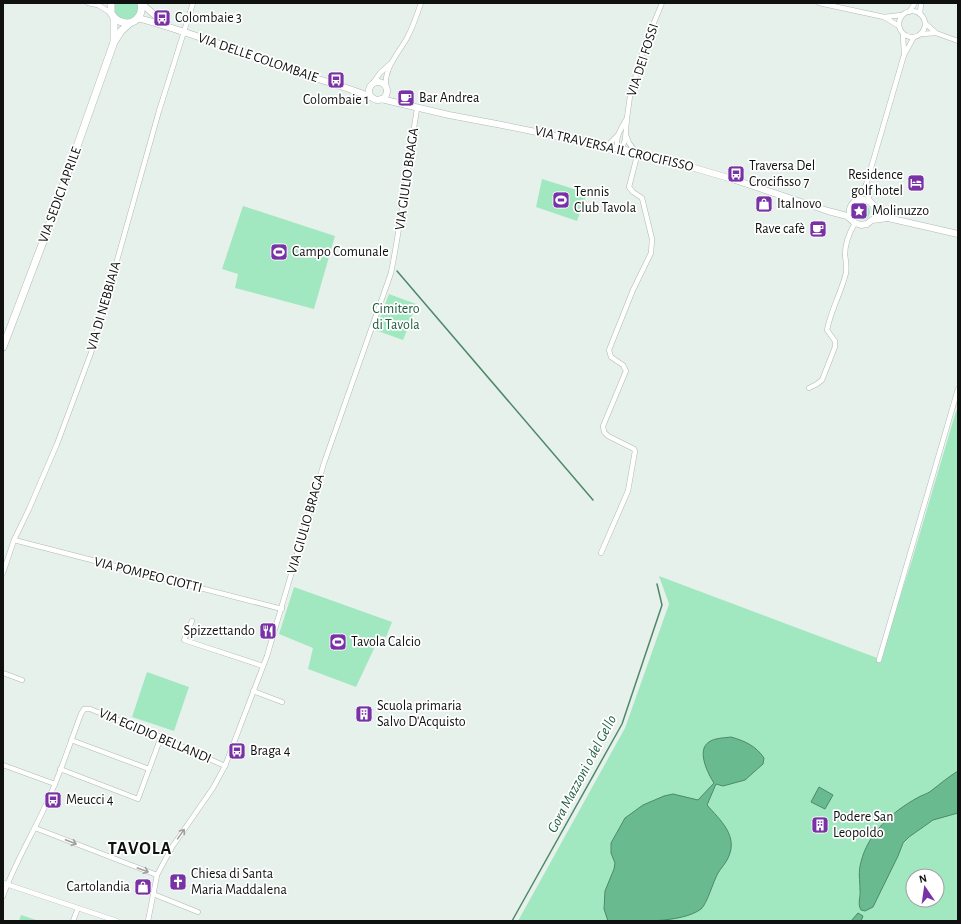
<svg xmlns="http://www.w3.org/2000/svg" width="961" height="924" viewBox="0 0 961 924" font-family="'Alegreya Sans',sans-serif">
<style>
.green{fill:#a1e8c0;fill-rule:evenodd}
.water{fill:#69bb8f;stroke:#4e8869}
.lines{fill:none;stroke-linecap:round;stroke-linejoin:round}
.stream{stroke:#4e8869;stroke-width:1.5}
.minor-casing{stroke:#b0b9b4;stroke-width:5.5}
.tertiary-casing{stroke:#b0b9b4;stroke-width:7}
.secondary-casing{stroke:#b0b9b4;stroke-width:8}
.minor{stroke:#fff;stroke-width:4.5}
.tertiary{stroke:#fff;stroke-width:6}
.secondary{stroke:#fff;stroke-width:7}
.oneway{stroke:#9fa09f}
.labels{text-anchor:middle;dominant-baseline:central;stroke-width:3.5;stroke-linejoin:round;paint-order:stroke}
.poi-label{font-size:14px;fill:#0e110f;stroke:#fff;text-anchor:start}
.street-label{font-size:14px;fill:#0e110f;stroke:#fff}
.park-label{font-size:14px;fill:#215e40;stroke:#fff}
.water-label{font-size:15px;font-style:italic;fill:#236042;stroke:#fff}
.district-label{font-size:18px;font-weight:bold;letter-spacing:1px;fill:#0e110f;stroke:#fff}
</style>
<rect width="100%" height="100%" fill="#e7f1eb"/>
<g class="green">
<path d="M115 3H138C139 12 137 16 129 20L119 19 114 12Z"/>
<path d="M542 179 587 193 577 221 536 207Z"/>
<circle cx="862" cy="212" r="8"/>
<path d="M243 206 335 236 314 309 235 288 238 274 222 269Z"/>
<path d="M389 294 416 304 411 319 416 321 415 327 409 325 403 340 375 330Z"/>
<path d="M958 410V921H518L625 728 669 604 659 576 880 659 912 560 956 411ZM913 876H937V900H913Z"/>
<path d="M294 587 392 622 386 637 380 636 356 687 308 669 313 648 279 634Z"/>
<path d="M147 672 189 687 174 731 132 717Z"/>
<path d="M21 915 39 921H19Z"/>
</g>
<g class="water">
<path d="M731 737C745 741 756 746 764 758L763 764 745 780 723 786 716 784 707 805C720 820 739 836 728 858 726 863 721 868 718 873 713 882 707 904 701 909 681 924 632 921 608 921L604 909 605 891 614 869 615 863 611 853V843L625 818 643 805 664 796 673 794 698 800 714 783C708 774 696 750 709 742 714 738 724 738 731 737Z"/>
<path d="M958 771V813L933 820 909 837 903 843 898 856 873 907 865 911 861 910C857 903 861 897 860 890 860 880 858 872 861 862 868 833 892 812 917 798 922 795 927 794 931 791 940 784 948 777 958 771Z"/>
<path d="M819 787 833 795 825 809 811 802Z"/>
<path d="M858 913 863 916 861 921H851Z"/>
</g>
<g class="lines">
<g class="stream">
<path d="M397 271 593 500"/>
<path d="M512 921 622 724 662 605 657 584"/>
</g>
<g class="minor-casing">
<g id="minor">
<path d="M88 3 98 5 111 13"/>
<path d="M819 3 884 17 902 15"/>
<circle cx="912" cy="24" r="13"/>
<path d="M909 12 915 3"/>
<path d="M920 14 921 3"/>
<path d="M884 17 899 26"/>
<path d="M925 23 936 33 958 41"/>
<path d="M903 34 904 54"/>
<path d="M921 34 936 33"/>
<path d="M373 83 380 73 390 64"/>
<path d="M386 89C383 69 398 54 407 38 413 27 417 15 421 3"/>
<path d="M627 118C622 127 614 138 618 148L623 145 625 140 627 118 630 96 644 47 662 3"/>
<path d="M626 135 629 143 635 151"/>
<path d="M608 145 617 136"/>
<path d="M866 185 870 202"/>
<path d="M857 201 866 185 904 55 914 37"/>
<path d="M809 388 817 384 822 380 835 347V341L827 330C831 310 841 293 846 273 847 266 846 262 845 255 845 243 849 233 855 223"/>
<path d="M14 540 282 609"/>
<path d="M601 553 628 491 635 451 634 449 608 436 604 432 603 426 626 371 623 365 611 357 609 350 633 290 651 253 652 239 642 198 633 192 629 187 638 152"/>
<path d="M3 573 14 540 29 509 57 444 91 353 159 111 193 3"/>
<path d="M192 621 184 640 263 666"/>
<path d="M879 660 958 389"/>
<path d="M3 673 22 680"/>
<path d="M253 691 282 702"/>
<path d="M71 740 149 769"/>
<path d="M3 765 55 784"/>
<path d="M60 769 138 799 161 737"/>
<path d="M35 828 157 875"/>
<path d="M3 883 117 921"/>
<path d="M153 894 198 912"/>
<path d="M3 896C15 862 34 832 48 800 61 772 70 743 81 714L84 709H90L161 737 225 766"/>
<path d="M73 921 78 908"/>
<path d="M148 921 157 875 172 847 213 788 225 766 267 656 324 463 391 273C402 218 408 163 417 109"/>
</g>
</g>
<g class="tertiary-casing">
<g id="tertiary">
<path d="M141 3 166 25"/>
<path d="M138 18C193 33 247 54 301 73 325 82 350 88 373 98"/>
<circle cx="378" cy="91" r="9"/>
<path d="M381 99 449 115 502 125 650 155 732 179 828 211 847 216 855 223 861 225 867 224 872 220 888 218"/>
<path d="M875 213 888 218 958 234"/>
<path d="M852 219C841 197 877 191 875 215"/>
</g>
</g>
<g class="secondary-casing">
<g id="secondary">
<path d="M111 3V13C122 31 145 23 141 3"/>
<path d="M114 18V40"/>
<path d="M3 347 46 234 114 42 121 31 130 23"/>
</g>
</g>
<use href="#minor" class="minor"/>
<use href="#tertiary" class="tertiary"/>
<use href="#secondary" class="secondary"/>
</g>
<defs><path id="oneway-shaft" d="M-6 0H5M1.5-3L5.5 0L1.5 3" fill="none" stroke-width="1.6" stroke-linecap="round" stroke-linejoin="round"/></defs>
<g class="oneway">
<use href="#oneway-shaft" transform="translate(181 834) rotate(-55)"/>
<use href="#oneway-shaft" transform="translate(71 842) rotate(21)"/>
<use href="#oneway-shaft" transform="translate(143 870) rotate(20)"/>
</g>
<defs>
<g id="bus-square" transform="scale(0.9)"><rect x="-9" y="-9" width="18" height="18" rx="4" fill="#7832a5" stroke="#fff"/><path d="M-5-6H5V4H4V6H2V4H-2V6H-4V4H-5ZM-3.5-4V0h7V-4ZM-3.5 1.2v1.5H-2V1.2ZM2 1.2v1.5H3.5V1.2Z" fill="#fff"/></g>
<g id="cafe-square" transform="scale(0.9)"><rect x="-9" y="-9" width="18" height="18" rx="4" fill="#7832a5" stroke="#fff"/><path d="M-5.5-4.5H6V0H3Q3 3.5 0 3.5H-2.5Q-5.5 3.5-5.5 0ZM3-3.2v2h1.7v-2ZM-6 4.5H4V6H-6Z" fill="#fff"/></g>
<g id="hotel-square" transform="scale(0.9)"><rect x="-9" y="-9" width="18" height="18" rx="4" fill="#7832a5" stroke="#fff"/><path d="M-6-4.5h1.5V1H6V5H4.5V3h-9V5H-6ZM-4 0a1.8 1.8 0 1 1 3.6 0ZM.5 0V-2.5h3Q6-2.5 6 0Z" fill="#fff"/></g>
<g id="stadium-square" transform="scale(0.9)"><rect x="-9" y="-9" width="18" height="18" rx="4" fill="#7832a5" stroke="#fff"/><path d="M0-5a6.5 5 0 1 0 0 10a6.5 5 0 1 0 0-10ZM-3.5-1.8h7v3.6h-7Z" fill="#fff"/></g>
<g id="shop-square" transform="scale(0.9)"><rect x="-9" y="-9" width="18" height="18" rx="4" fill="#7832a5" stroke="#fff"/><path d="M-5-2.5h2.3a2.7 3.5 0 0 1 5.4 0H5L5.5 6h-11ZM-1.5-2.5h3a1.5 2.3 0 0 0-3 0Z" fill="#fff"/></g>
<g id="sight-square" transform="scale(0.9)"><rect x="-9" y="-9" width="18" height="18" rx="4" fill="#7832a5" stroke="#fff"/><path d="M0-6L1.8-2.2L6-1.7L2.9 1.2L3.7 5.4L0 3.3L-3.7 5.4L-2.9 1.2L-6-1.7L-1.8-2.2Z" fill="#fff"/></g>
<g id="restaurant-square" transform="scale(0.9)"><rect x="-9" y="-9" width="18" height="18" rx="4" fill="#7832a5" stroke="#fff"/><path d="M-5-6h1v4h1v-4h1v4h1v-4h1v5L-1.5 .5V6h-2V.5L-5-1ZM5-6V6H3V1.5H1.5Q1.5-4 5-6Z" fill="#fff"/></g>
<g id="building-square" transform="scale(0.9)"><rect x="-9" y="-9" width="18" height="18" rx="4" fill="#7832a5" stroke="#fff"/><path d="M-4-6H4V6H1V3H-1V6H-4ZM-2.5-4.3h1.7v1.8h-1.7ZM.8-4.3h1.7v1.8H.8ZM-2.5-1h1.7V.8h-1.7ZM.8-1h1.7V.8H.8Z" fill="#fff"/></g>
<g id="church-square" transform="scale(0.9)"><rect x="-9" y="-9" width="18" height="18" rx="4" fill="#7832a5" stroke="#fff"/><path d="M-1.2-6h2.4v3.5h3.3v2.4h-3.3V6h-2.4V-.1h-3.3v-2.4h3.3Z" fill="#fff"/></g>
</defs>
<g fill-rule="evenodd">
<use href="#bus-square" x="162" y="18"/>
<use href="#bus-square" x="336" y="80"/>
<use href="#cafe-square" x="406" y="98"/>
<use href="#bus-square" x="736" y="174"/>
<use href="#hotel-square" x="916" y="183"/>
<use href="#stadium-square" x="561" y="200"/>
<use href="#shop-square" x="764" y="204"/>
<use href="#sight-square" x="859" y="211"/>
<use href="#cafe-square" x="818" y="229"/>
<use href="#stadium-square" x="279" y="252"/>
<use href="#restaurant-square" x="268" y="631"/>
<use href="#stadium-square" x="338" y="642"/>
<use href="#building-square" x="364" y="714"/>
<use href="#bus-square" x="237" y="751"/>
<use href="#bus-square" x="53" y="800"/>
<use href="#building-square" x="820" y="825"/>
<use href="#church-square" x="178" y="882"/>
<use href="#shop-square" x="143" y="887"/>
</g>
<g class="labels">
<g class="poi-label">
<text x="175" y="18">Colombaie 3</text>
<text x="419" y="98">Bar Andrea</text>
<text x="336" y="100" text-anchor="middle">Colombaie 1</text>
<text x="749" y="166">Traversa Del<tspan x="749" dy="16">Crocifisso 7</tspan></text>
<text x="903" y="175" text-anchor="end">Residence<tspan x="903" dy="16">golf hotel</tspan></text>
<text x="574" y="192">Tennis<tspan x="574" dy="16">Club Tavola</tspan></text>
<text x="777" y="204">Italnovo</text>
<text x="872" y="211">Molinuzzo</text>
<text x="805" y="229" text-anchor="end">Rave cafè</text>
<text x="292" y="252">Campo Comunale</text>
<text x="255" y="631" text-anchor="end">Spizzettando</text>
<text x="351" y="642">Tavola Calcio</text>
<text x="377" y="706">Scuola primaria<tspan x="377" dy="16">Salvo D'Acquisto</tspan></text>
<text x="250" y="751">Braga 4</text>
<text x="66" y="800">Meucci 4</text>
<text x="833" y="817">Podere San<tspan x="833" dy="16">Leopoldo</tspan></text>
<text x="191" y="874">Chiesa di Santa<tspan x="191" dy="16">Maria Maddalena</tspan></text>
<text x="130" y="887" text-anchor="end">Cartolandia</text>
</g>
<g class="street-label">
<text transform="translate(258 58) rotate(19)">VIA DELLE COLOMBAIE</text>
<text transform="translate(643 60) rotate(-72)">VIA DEI FOSSI</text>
<text transform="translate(614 149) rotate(13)">VIA TRAVERSA IL CROCIFISSO</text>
<text transform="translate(407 179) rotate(-82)">VIA GIULIO BRAGA</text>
<text transform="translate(60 195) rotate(-70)">VIA SEDICI APRILE</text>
<text transform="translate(104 306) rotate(-74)">VIA DI NEBBIAIA</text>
<text transform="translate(306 524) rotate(-74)">VIA GIULIO BRAGA</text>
<text transform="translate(148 575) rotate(14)">VIA POMPEO CIOTTI</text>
<text transform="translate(155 736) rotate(23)">VIA EGIDIO BELLANDI</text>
</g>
<g class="park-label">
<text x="396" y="309">Cimitero<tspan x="396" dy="16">di Tavola</tspan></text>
</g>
<g class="water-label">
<text transform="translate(582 774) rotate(-62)">Gora Mazzoni o del Gello</text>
</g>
<g class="district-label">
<text x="140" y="849">TAVOLA</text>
</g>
</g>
<rect width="961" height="924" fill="none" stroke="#0e110f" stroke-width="8"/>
<g transform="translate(925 888) rotate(347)"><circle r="19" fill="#ffffff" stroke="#9fa09f"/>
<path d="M0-3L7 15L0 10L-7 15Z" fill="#7832a5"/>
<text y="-6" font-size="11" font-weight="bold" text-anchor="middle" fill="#0e110f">N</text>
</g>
</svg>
